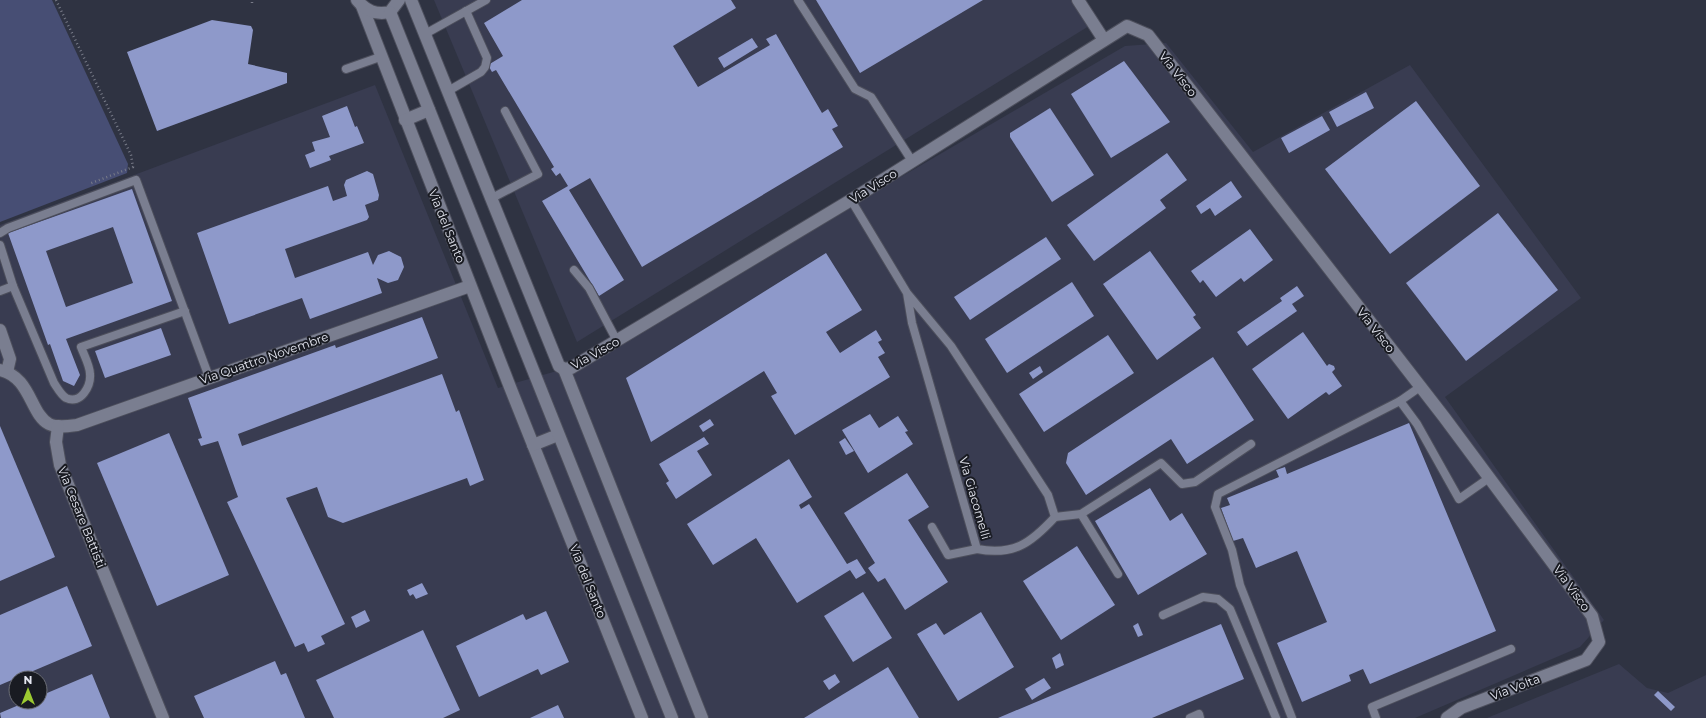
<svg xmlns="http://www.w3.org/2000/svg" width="1706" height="718" viewBox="0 0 1706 718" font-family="Montserrat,sans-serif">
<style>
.built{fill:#393c51;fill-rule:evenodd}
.green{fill:#474e74}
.building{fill:#8e99ca;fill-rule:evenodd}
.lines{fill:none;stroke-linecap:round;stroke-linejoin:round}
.service-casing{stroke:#4d4f5c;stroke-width:10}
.minor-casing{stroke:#4d4f5c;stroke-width:14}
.tertiary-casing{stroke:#4d4f5c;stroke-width:14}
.path{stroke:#787b88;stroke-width:2.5;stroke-dasharray:1 3;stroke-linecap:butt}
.service{stroke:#7a7e90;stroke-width:8}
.minor{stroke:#7a7e90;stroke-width:12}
.tertiary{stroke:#7a7e90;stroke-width:12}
.labels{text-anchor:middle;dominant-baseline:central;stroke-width:4;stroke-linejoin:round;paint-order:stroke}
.street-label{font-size:12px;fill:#e5e7f1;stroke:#191b22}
</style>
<rect width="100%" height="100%" fill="#2f3342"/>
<g class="built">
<path d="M434 0H1072L1089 26 577 342Z"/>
<path d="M1166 43 1253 152 1410 65 1581 298 1445 397 1604 620 1580 647 1415 718H0V225L375 85 498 388 581 364 1125 46ZM16 678H40V702H16Z"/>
<path d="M1619 664 1647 688 1668 693 1706 675V718H1487Z"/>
</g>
<path class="green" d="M0 0H52L128 164 127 173 0 222Z"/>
<g class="building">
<path d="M522 0H731L736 8 673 46 698 87 770 45 766 39 776 34 822 113 828 109 838 126 832 129 843 147 642 267 590 178 569 190 624 280 599 296 542 201 568 186 560 173 556 176 551 169 554 167 496 70 492 72 488 65 503 56 484 23Z"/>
<path d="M816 0H983L860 73Z"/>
<path d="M212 20 251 26 253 30 248 64 287 73V83L157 131 127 52Z"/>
<path d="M752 38 758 47 724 68 718 58Z"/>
<path d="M1124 61 1170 122 1111 158 1071 94Z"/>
<path d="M1366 92 1374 108 1337 127 1329 112Z"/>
<path d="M1416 101 1480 186 1390 254 1325 169Z"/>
<path d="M347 106 355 127 357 126 364 143 329 156 331 160 310 168 305 155 315 151 312 142 330 137 322 116Z"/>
<path d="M1050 108 1094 175 1052 202 1010 137V133Z"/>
<path d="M1322 116 1330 130 1289 153 1281 138Z"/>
<path d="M1167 153 1187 180 1160 200 1166 208 1094 261 1067 225Z"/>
<path d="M367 171 373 174 379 195 378 200 365 205 369 217 367 220 285 249 295 278 368 252 373 265 378 255 389 251 401 257 404 267 398 280 388 283 377 278 382 293 310 319 302 298 229 324 197 233 328 186 333 201 347 196 344 185 346 180Z"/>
<path d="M1231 181 1242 197 1215 216 1210 208 1201 214 1196 206Z"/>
<path d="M132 189 172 301 66 339 80 375 74 386 63 381 50 344 48 345 8 233ZM113 227 133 283 66 307 46 251Z"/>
<path d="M1498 213 1558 290 1466 361 1406 283Z"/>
<path d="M1250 229 1273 260 1244 282 1241 278 1216 297 1203 280 1200 283 1191 271Z"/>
<path d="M1046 237 1061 259 970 320 954 297Z"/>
<path d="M1150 251 1196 315 1193 317 1201 328 1157 360 1103 284Z"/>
<path d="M826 253 862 310 826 332 840 353 876 330 882 340 878 342 885 353 878 357 890 377 795 435 771 396 777 393 764 371 651 442 626 378Z"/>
<path d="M1072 282 1094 316 1007 373 985 339Z"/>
<path d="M1297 286 1304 296 1292 304 1297 311 1247 346 1237 332 1282 301 1280 298Z"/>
<path d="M422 317 438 358 238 434 242 446 442 374 456 412 459 410 484 480 470 486 467 478 343 523 328 517 317 487 286 498 345 624 321 636 325 644 308 652 304 643 295 647 227 502 238 497 218 441 201 446 198 439 202 438 188 398 335 345 336 348Z"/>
<path d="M161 328 171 355 105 378 95 351Z"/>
<path d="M1303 332 1327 366 1329 364 1334 366 1335 369 1332 372 1342 386 1329 395 1326 392 1288 419 1252 369Z"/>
<path d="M1108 335 1134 373 1044 432 1019 394Z"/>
<path d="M1213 357 1254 420 1187 464 1171 439 1086 495 1066 463 1068 453Z"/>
<path d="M1040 366 1043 372 1033 379 1029 373Z"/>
<path d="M870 414 879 428 898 416 908 431 905 432 913 444 868 473 842 430Z"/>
<path d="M710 419 714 425 703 432 699 426Z"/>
<path d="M1409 423 1496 631 1370 684 1363 669 1349 675 1351 681 1302 702 1277 643 1327 622 1297 551 1256 568 1243 538 1233 541 1221 508 1230 505 1227 498 1279 477 1276 470 1285 467 1287 474Z"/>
<path d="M0 426 55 557 0 581Z"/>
<path d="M169 433 229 575 157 606 97 463Z"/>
<path d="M704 437 709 444 697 451 712 475 676 499 666 483 669 481 659 464Z"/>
<path d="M845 438 854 451 846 455 839 442Z"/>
<path d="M789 459 812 497 799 505 801 509 809 504 847 564 857 559 866 573 856 579 850 570 797 603 756 538 713 565 687 524Z"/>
<path d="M907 473 929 507 908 520 948 582 905 610 885 578 878 582 868 568 875 563 844 513Z"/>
<path d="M1150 488 1170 521 1182 513 1207 554 1138 595 1095 521Z"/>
<path d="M1077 546 1115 605 1061 640 1023 581Z"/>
<path d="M422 583 428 594 416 599 413 594 410 596 407 590Z"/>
<path d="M67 586 92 646 0 685V615Z"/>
<path d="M863 592 892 638 853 662 824 616Z"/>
<path d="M365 610 370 621 356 628 351 617Z"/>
<path d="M546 611 569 662 541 675 538 669 479 697 456 646 523 614 526 620Z"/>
<path d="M981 612 1014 667 958 701 917 634 936 623 944 635Z"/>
<path d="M1138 623 1143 635 1138 637 1133 626Z"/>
<path d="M1221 624 1244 679 1152 718H998Z"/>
<path d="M423 630 460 710 443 718H334L316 680Z"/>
<path d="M1060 653 1064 665 1056 669 1052 658Z"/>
<path d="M275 661 281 675 286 673 305 718H204L194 696Z"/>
<path d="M888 667 919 718H804Z"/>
<path d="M92 674 110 718H1L0 713 26 702H40V696Z"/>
<path d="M835 674 840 682 829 690 823 681Z"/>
<path d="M1044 678 1051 688 1032 700 1025 689Z"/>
<path d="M1658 691 1675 707 1671 711 1654 695Z"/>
<path d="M558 705 564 718H530Z"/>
</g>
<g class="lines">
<g class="service-casing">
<g id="service">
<path d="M798 0 855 89 871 97 912 161"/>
<path d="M425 34 486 0"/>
<path d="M346 69 380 57"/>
<path d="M448 91 481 72 485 67 487 58 466 11"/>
<path d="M492 198 538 174 505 111"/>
<path d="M851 200 907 293 912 323 977 549C1014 556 1031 543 1055 517L1048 495 951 346 907 293"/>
<path d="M0 233 8 228 136 180 209 377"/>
<path d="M0 245 13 286 54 383C58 389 61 395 66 398 81 405 91 386 90 374 90 366 84 355 81 347L185 311"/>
<path d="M574 270 589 288 617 341"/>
<path d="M0 291 13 286"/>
<path d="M1400 401 1417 424 1459 499 1489 478"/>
<path d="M1081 514 1118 574"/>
<path d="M1055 517 1081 514 1161 463 1182 484 1195 482 1251 444"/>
<path d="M932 527 948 555 977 549"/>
<path d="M1163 615 1203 597 1218 599 1230 609 1276 718"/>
<path d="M1190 718 1199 714 1200 718"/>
<path d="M1292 718 1240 585 1232 550 1215 507 1218 494 1400 401 1420 387"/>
<path d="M1376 718 1372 707 1511 649"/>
</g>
</g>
<g class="minor-casing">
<g id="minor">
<path d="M411 0 559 366 564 369"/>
<path d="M1078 0 1104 40"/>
<path d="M362 6 510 387 642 718"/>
<path d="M405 120 429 110"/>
<path d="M0 330 10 359 7 372"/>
<path d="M564 369 571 368 851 200 1127 26 1148 35 1444 417 1592 616 1599 642 1586 660 1461 708 1447 718"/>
<path d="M564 369 702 718"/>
<path d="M0 370C31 377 30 414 49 424 57 428 69 426 77 425L470 286"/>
<path d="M58 426 56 442 60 465 163 718"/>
<path d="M533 445 558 435"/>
</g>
</g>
<g class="tertiary-casing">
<g id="tertiary">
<path d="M357 0C366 11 376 15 390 12L399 0"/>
<path d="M390 12 672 718"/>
</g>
</g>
<g class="path">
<path d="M56 0 131 155 133 167 89 184"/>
<path d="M252 3V0"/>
</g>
<use href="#service" class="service"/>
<use href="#minor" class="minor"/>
<use href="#tertiary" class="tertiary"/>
</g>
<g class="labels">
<g class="street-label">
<text transform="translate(1178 74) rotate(52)">Via Visco</text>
<text transform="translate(873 186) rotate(-32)">Via Visco</text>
<text transform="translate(447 226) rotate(68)">Via del Santo</text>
<text transform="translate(1376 330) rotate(52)">Via Visco</text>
<text transform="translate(595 353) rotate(-29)">Via Visco</text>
<text transform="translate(264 358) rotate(-19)">Via Quattro Novembre</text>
<text transform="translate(975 498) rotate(74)">Via Giacomelli</text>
<text transform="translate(82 517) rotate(68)">Via Cesare Battisti</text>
<text transform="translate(588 581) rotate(68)">Via del Santo</text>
<text transform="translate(1572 588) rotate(54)">Via Visco</text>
<text transform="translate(1515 687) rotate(-21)">Via Volta</text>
</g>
</g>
<g transform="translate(28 690)"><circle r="19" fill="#191b22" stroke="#6b6d75"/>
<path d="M0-3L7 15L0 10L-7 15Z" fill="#9cca31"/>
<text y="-6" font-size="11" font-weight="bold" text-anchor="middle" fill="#e5e7f1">N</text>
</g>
</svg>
